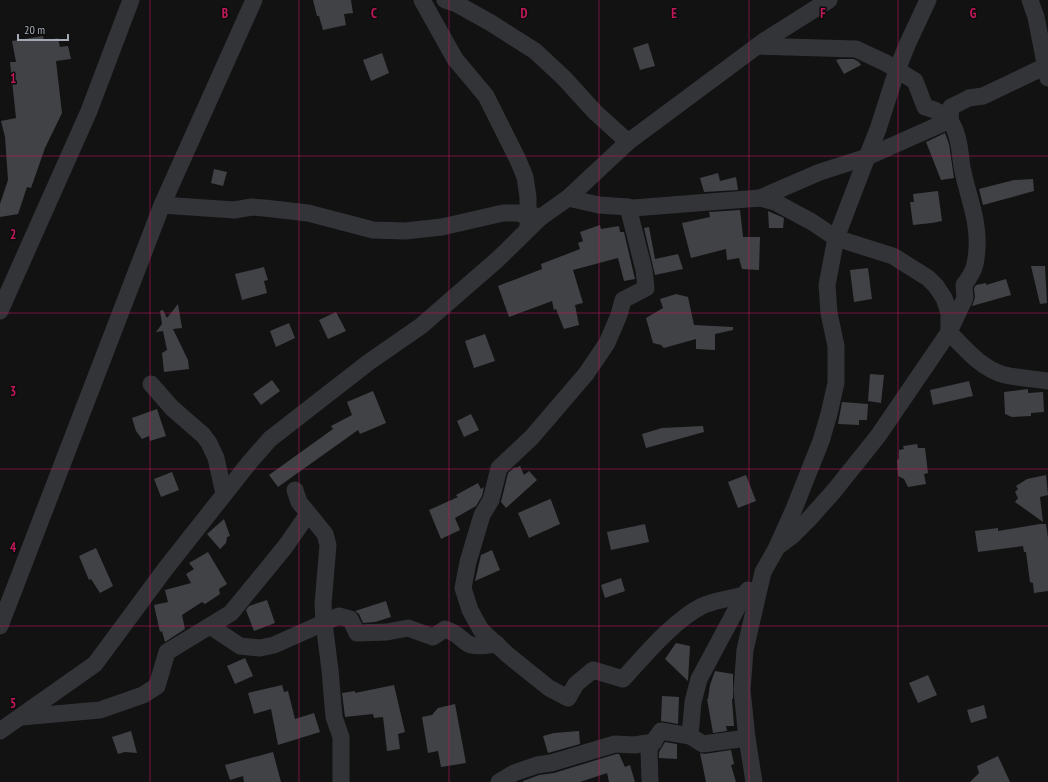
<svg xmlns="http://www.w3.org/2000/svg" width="1048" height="782" viewBox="0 0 1048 782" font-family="'PT Sans Narrow',sans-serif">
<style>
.building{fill:#414246}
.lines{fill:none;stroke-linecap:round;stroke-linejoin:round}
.minor{stroke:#333438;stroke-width:17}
.grid{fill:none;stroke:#c2185b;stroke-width:1;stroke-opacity:0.55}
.grid-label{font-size:13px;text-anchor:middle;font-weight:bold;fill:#c2185b;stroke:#0d0d0e;stroke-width:3;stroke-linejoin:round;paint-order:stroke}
</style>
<rect width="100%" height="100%" fill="#121213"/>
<g class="building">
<path d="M313 0H351L353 13 344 14 346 25 323 30 319 16H317Z"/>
<path d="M43 36 44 41 58 38 60 47 68 46 71 59 56 61 62 113 45 148 31 188 27 187 18 214 0 217V204L8 180 5 137 1 121 16 118 10 62H16L12 41Z"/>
<path d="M648 43 655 66 640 70 633 48Z"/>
<path d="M382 53 389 73 371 81 363 60Z"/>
<path d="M840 59H854L859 62 861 65 844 74 836 60Z"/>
<path d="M945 133 949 144 954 178 941 180 926 142Z"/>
<path d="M214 169 227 172 223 186 211 183Z"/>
<path d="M718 173 720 181 736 177 738 190 704 192 700 178Z"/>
<path d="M1033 179 1034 191 983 205 979 189 1014 180Z"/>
<path d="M938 191 942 221 932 223 913 225 910 202H914L913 194Z"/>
<path d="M740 210 743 237H760L759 270 742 269 739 258 727 260 726 249 691 258 682 223 710 217 709 212Z"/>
<path d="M768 211 784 218 783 228H769Z"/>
<path d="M600 225 601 229 619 226 620 232H624L635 279 624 281 618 258 573 270 583 303 575 305 579 325 564 329 556 309 554 310 552 301 509 317 498 286 542 269 541 264 580 249 578 243 583 241 580 232Z"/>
<path d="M649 227 655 259 678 254 683 269 655 275 644 228Z"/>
<path d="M1031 266H1045L1047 303 1040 304Z"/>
<path d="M264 267 268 280 264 281 267 293 242 300 235 274Z"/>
<path d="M868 268 872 299 854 302 850 270Z"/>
<path d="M1006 279 1011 295 972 306 975 298 974 288 976 285 986 283V285Z"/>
<path d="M676 294 688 297 694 325 733 327V330L715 334V350L696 349V339L664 348 661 345 653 343 646 318 663 308 660 299Z"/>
<path d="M178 304 182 328 173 329 188 360 189 369 164 372 162 353 167 350 163 331 156 332 162 324 160 311 163 310 167 318Z"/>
<path d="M336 312 346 331 328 339 319 320Z"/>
<path d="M289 323 295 338 276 347 270 331Z"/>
<path d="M485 334 495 361 474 368 465 341Z"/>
<path d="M870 374 884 375 881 403 868 401Z"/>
<path d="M272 380 280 391 261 405 253 394Z"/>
<path d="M969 381 973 396 933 405 930 390Z"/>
<path d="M1028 389V393L1043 392 1044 412 1031 413V416L1012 417 1005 414 1004 392Z"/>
<path d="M373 391 386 423 360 434 358 430 278 487 269 475 333 429 331 426 352 415 347 402Z"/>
<path d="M842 402 868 404 867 420H859V425L838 424Z"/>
<path d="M157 409 166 436 150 441 149 436 142 439 136 431 132 418Z"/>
<path d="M471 414 479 430 464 437 457 421Z"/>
<path d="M703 426 704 432 646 448 642 434 662 428Z"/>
<path d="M917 444 918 448H925L928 473 924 474 926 484 908 487 904 479 898 476 897 460 899 459V450L904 449 903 446Z"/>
<path d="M520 466 524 475 529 471 537 480 506 508 501 502 508 473 515 467 516 468Z"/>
<path d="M172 472 179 490 161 497 154 479Z"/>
<path d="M746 475 756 501 738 508 728 482Z"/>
<path d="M1046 475 1048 495 1040 497 1043 522 1015 502 1018 498 1015 492 1018 489 1016 486 1027 479Z"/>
<path d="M478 483 481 489 484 487 482 496 476 506 455 518 460 530 441 539 429 510 458 497 456 495Z"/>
<path d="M550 499 551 500 560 524 529 538 518 513Z"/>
<path d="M224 519 230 536 227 537 226 543 220 549 207 534Z"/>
<path d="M645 524 649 542 611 550 607 532Z"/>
<path d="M1040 524H1046L1048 538V591L1034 593 1033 583 1030 582 1026 552H1024L1023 546 978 552 975 531 998 528V531Z"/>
<path d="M96 548 113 586 100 593 91 579 89 580 79 556Z"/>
<path d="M492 550 500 570 475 581 481 555Z"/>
<path d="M208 552 227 584 219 589 220 594 205 604 202 602 182 615 185 629 165 642 162 631 160 632 154 605 168 602 165 590 191 583 186 574 194 569 189 563Z"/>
<path d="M621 578 625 591 605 598 601 585Z"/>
<path d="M267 600 275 623 254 631 246 610 249 606Z"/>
<path d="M386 601 391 617 375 622 363 623 359 614 355 611Z"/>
<path d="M676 643 690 646 688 681 665 659Z"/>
<path d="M245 658 253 676 235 684 227 666Z"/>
<path d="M715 671 733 674V699H732L734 726H726L727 731 713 733 707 699H708L710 685Z"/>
<path d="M928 675 937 695 918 703 909 683Z"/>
<path d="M282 685 284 692 288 691 295 719 314 713 320 732 278 745 271 709 254 714 248 693Z"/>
<path d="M394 685 405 732 398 734 400 749 387 751 383 717 374 718 373 714 345 717 342 693 355 691V693Z"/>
<path d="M662 696 679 697 678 724 661 721Z"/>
<path d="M455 704 466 763 441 767 438 751 428 753 422 717 432 715 438 708Z"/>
<path d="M984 705 987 718 971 723 967 710Z"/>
<path d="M131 731 137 753 125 752 118 754 112 737Z"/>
<path d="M579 731 580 744 548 753 543 736 554 733Z"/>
<path d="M665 742 677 744V759L659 758V752Z"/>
<path d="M731 750 734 764 731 765 736 782H706L700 753 704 754Z"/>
<path d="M273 752 281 782H244L243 776 230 780 225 765Z"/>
<path d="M616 754H619L625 767 630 765 635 782H609L607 773 580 782H523V781L539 775 554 773Z"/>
<path d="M998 756 1010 782H970L979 773 977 766Z"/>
</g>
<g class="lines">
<g class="minor">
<path d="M422 0 455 59 486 96 518 160 525 177 528 197V226"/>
<path d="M445 0 457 4 491 23 535 51 564 78 595 112 628 142"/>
<path d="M1030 0 1036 17 1048 78"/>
<path d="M757 46 856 49 886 63 915 81 925 107C933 109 943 113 949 120 959 131 960 153 962 167 967 194 979 220 977 248 976 266 974 271 964 285L965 298 949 332 878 436 834 491 809 519 792 536 780 545"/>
<path d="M568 198 599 205 628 207 633 208 760 198 775 202 812 222 836 238 893 256 928 278 936 286 944 298 949 313V332C964 348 983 370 1005 375 1019 378 1034 379 1048 381"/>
<path d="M760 198 820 172 867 157 950 120 951 107 969 98 983 96 1046 66"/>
<path d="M162 205 234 210 252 207 264 208 308 213 373 230 405 231 442 227 503 213H517L541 217"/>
<path d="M628 207 644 270 646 288 623 300 619 315 607 343 586 374 532 437 499 468 491 500 482 515 468 562 463 588 470 610 481 630 508 655 549 688 568 698 576 684 593 670 623 679C645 655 673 621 702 606 712 601 733 598 744 595"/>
<path d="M0 311 89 111 131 0"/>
<path d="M151 384 172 408 203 435 209 443 216 458 224 494"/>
<path d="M295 490 299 502 325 534 328 545 323 604 324 623 330 670 334 717 341 737V782"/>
<path d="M0 626 162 205 254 0"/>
<path d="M210 626 240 646 260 648 274 645 339 616 350 619 357 633 387 632 408 628 433 637 445 629C459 634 457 636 467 643 474 648 489 645 497 644"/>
<path d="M21 717 100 710 143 695 157 686 167 652 231 613 285 547 308 514"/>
<path d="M0 731 95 664 166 568 249 463 270 439 369 362 421 326 498 259 541 217 568 198 628 142 764 41 829 0"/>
<path d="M690 736 693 702 699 679 744 595 748 590"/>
<path d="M499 782 514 773 537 765 551 763 615 744 634 745 654 742"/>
<path d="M650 782 649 750C651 743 657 737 661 731L690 736 703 744 747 738"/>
<path d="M754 782 747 738 742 690 745 650 763 572 776 549 794 509 821 441 829 414 836 383V346L829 313 827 285 836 238 867 157 878 129 897 70 907 45 928 0"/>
</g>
</g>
<path class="grid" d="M150 0V782M299 0V782M449 0V782M599 0V782M749 0V782M898 0V782M0 156H1048M0 313H1048M0 469H1048M0 626H1048"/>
<g class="grid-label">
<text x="225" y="18">B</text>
<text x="374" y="18">C</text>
<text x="524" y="18">D</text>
<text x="674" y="18">E</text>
<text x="823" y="18">F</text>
<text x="973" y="18">G</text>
<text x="13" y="83">1</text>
<text x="13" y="239">2</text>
<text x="13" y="396">3</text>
<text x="13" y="552">4</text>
<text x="13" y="708">5</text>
</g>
<path d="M18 34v6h50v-6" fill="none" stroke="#a4aab3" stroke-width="2"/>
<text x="24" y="34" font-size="12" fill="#a4aab3" stroke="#0d0d0e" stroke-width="3" paint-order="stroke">20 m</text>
</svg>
